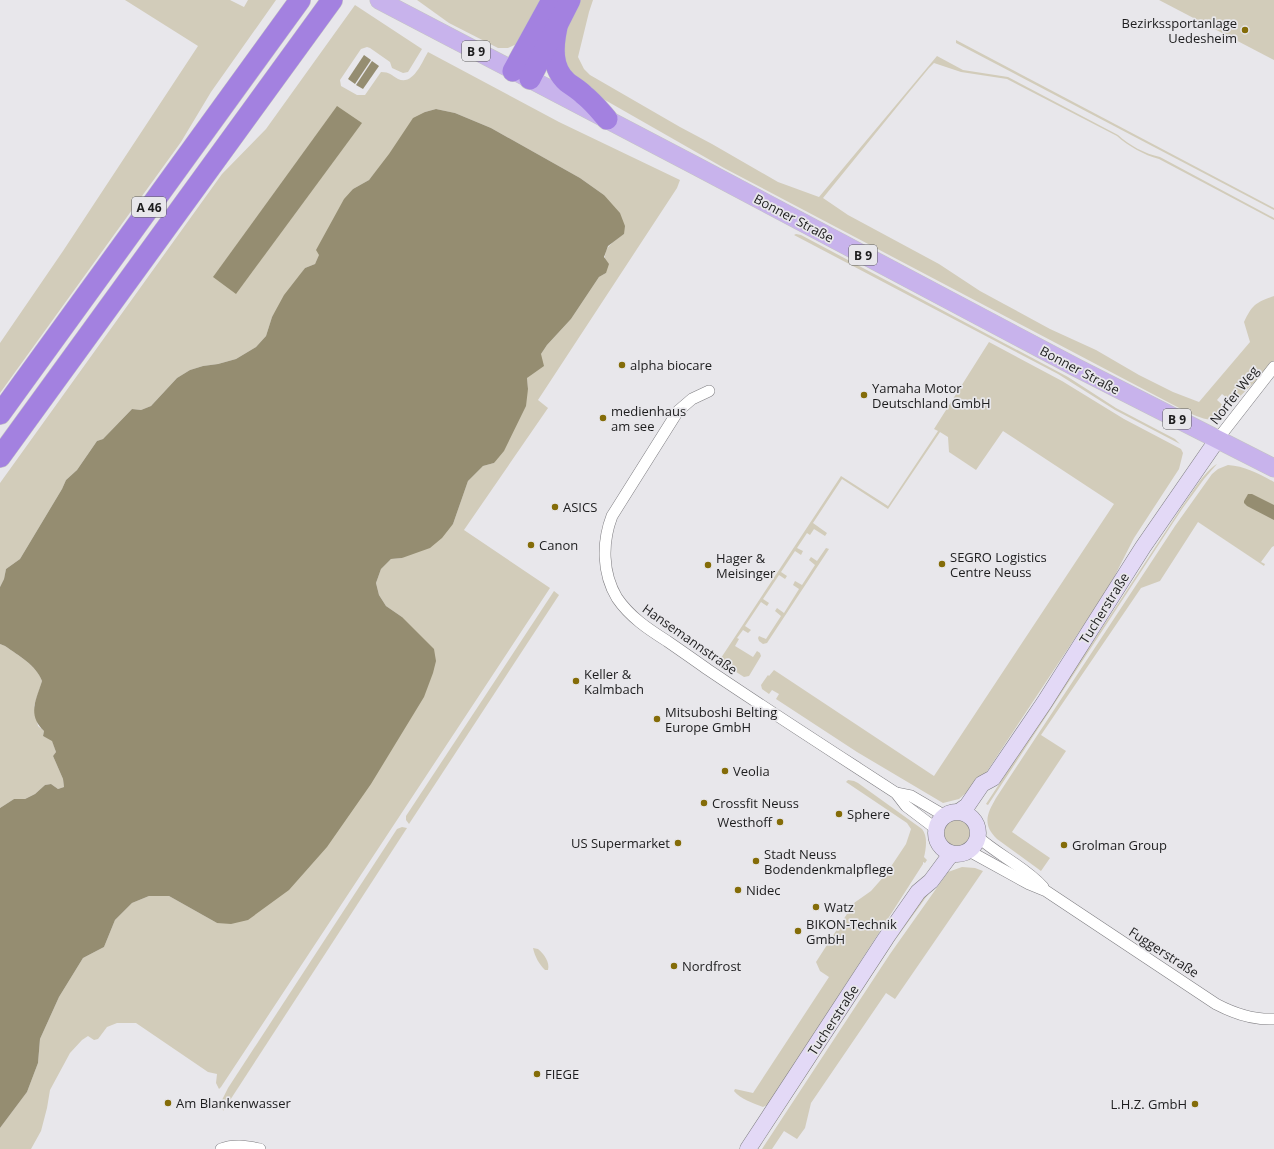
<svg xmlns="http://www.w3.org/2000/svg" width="1274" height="1149" viewBox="0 0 1274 1149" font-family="'Open Sans',sans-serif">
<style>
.green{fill:#d2ccba}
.water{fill:#958d71}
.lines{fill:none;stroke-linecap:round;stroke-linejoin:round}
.minor-casing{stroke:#7e7d81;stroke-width:12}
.secondary-casing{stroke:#7e7d81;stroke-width:17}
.primary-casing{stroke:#c4c4c4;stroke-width:19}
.motorway-casing{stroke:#c4c4c4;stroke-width:22}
.minor{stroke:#fff;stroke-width:11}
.secondary{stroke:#e3d9f6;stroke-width:16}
.primary{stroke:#c8b3ec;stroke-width:18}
.motorway{stroke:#a381e0;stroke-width:21}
.poi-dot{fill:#846c08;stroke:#e8e7eb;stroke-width:1.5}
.labels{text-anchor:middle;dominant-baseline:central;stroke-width:3.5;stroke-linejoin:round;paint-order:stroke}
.shield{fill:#e8e7eb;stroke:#5a5a5c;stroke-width:1}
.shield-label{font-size:12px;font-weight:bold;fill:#1d1d1e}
.poi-label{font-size:13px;fill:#1d1d1e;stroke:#e8e7eb;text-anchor:start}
.street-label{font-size:13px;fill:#1d1d1e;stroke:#e8e7eb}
</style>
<rect width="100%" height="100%" fill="#e8e7eb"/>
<g class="green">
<path d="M125 0H230L244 7 248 0H276L211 92 181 142 0 393V343L63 251 198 46Z"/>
<path d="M417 0H544L519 43 508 48H498L449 23Z"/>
<path d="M577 0H593L589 12 578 57 584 69 590 75 680 127 712 144 778 182 819 197 937 56 963 70 1008 77 1118 135C1129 145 1145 154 1160 157L1274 218V220L1159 159C1144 155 1128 146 1117 136L1007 79 961 72 934 63 929 68 905 97 823 198 848 215 939 264 980 291 1004 304 1050 329 1096 350 1139 375 1173 392 1199 402 1250 342 1244 322C1252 305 1256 302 1274 296V362L1259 379H1258L1233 403 1222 394 1217 400 1228 410C1225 412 1222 417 1218 418 1207 423 1193 414 1183 410L724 168 591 92 565 69 563 42 568 26Z"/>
<path d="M1159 0H1274V60Z"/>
<path d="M355 5 422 49 408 72 403 73 392 68 390 62 370 48 367 47 361 49 340 80 341 86 357 95H365L381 72C390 72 391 75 398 79 413 86 422 62 428 52L559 122 680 180 677 188 538 400 548 408 464 530 550 588 221 1087 219 1089 216 1083 217 1074 208 1072 136 1023H117L107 1027 98 1039 94 1040 88 1036 82 1040 70 1053 50 1090 47 1108 41 1131 31 1149H0V1128L27 1092 38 1063 40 1039 59 997 83 958 104 947 115 920 132 903 149 896H169L217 923 402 617 386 606 379 595 376 583 381 569 391 559 402 558 453 524 468 481 483 466 494 463 528 389 527 378 541 354 547 345 571 319 599 277 606 273C603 248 605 248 624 234L604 195 580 178 491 128 455 113 436 109 425 112 369 180 353 189 315 264 305 268 272 317 266 336 256 347 236 359 218 364 203 366 190 370 177 378 151 406 141 410 132 409 103 439 97 441 77 470 66 480 62 489 20 559 6 569 4 579 0 587V483L222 174 266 129Z"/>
<path d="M956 40 1274 208V210L956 43Z"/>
<path d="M796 234 801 235 1068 377 1116 408 1175 439 1180 444 1115 410 1058 374 794 235Z"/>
<path d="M989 342 1062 381 1124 419 1181 449 1183 453 1179 469 1134 538 1110 585 972 794 967 792 959 799 943 803 857 752 776 699 779 694 772 690 769 694 762 689 761 685 768 675 769 676 774 670 934 776 1114 504 1003 431 976 470 949 452 948 437 940 432 888 509 842 479 813 523 827 533 825 536 814 529 810 535 807 533 797 548 803 551 801 555 795 551 781 572 787 576 785 579 779 575 763 599 769 603 767 606 761 602 745 626 751 630 748 633 743 630 737 638 739 639 735 646 753 657 757 651 760 653 761 656 749 676 744 677 719 661 841 476 888 506 938 431 934 429Z"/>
<path d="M1217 464 1204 479 1182 509 988 805 986 804 1181 508C1190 496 1204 471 1217 464Z"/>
<path d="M1228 465C1245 466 1259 474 1274 482V546L1272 547 1261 562 1265 564 1264 566 1198 522 1160 581 1141 588 1041 735 1066 751 1012 832 1050 858 1041 871 997 839C982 824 987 814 996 798L1175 526 1212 474 1218 469Z"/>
<path d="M826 548 829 549 767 643 763 644 759 641 758 638 759 636 766 639 781 616 775 611 777 608 784 613 799 589 793 585 795 581 802 585 815 565 809 560 811 557 817 561Z"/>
<path d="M554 591 559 595 409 824 406 820V816Z"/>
<path d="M0 644 5 646C19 656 36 665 42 681L34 706 38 726 44 731 43 736 52 740 56 752 53 756 63 779 64 787 58 789 51 784 45 785 35 794 25 799H14L0 808Z"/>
<path d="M848 780 854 781 858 783 922 829C928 836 926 849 924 857L927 860 925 863 923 862V864L769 1104 763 1107C753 1103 740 1099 734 1091L735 1089 753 1093 829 977 820 971 816 962 854 903 871 891 886 874 906 844 911 829 907 823 846 782Z"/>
<circle cx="957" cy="833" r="14"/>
<path d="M402 827 407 828 223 1111 222 1100 228 1088 397 829Z"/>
<path d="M962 867 975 868 983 871 895 999 886 993 811 1103 805 1128 797 1139 784 1131 772 1149H762L890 954 948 872Z"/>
<path d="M942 870 932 889 895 940 758 1149 858 994Z"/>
<path d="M533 948 538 949C544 954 550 962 548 970H545C539 964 535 957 533 948Z"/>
</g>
<g class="water">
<path d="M364 55 371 60 355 84 348 79Z"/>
<path d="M372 61 379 66 363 89 356 85Z"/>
<path d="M337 106 362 123 236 294 213 277Z"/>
<path d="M436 109 455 113 491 128 580 178 604 195 620 213 625 226 624 234 608 246 604 257 609 264 606 273 599 277 571 319 547 345 541 354 544 366 527 378 528 389 526 406 504 451 494 463 483 466 468 481 453 524 442 538 430 548 402 558 391 559 381 569 376 583 379 595 386 606 402 617 434 649 436 661 433 673 424 697 371 784 327 847 289 890 248 920 231 924 217 923 169 896H149L132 903 115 920 104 947 83 958 59 997 40 1039 38 1063 27 1092 0 1128V808L14 799H25L35 794 45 785 51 784 58 789 64 787 63 779 53 756 56 752 52 741 43 736 44 731C27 715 36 700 42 681 36 665 19 656 5 646L0 644V587L4 579 6 569 20 559 62 489 66 480 77 470 97 441 103 439 132 409 141 410 151 406 177 378 190 370 203 366 218 364 236 359 256 347 266 336 272 317 284 295 305 268 315 264 319 255 316 250 344 199 353 189 369 180 389 154 413 118 425 112Z"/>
<path d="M1248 494H1252L1274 505V520L1247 506 1244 503V501Z"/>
</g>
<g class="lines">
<g class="minor-casing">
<g id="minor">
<path d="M709 391 692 399 678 411 612 516C602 542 602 573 617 598 630 617 648 629 667 641 680 650 693 659 707 669 769 711 833 752 896 793L906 806 931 825 936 830"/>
<path d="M1217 440 1274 367"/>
<path d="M896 793 911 796 940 813 946 814"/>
<path d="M978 837C998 855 1025 867 1043 887"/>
<path d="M969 851 1029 884 1046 891 1216 1004C1235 1014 1253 1020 1274 1019"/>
<path d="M221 1149C234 1144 246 1146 260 1149"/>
</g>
</g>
<g class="secondary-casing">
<g id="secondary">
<path d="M960 811 967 806 982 784 993 778 1044 703 1143 547 1217 440"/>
<circle cx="957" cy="833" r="21"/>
<path d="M748 1149 886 938 918 892 931 881 948 858 952 854"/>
</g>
</g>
<g class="primary-casing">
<path id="primary" d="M379 0 698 167 1077 368 1274 468"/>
</g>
<g class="motorway-casing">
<g id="motorway">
<path d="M557 27C553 46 551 68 567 82 572 86 579 90 584 95 593 102 600 111 607 119"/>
<path d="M513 71 552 0"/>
<path d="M530 79 570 0"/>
<path d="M0 414 300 0"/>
<path d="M0 457 332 0"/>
</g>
</g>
<use href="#minor" class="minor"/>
<use href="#secondary" class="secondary"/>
<use href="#primary" class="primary"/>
<use href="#motorway" class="motorway"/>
</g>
<g class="poi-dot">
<circle cx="1245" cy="30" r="4"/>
<circle cx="622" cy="365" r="4"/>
<circle cx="864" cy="395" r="4"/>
<circle cx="603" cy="418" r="4"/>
<circle cx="555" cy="507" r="4"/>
<circle cx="531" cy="545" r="4"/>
<circle cx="942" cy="564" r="4"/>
<circle cx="708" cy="565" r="4"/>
<circle cx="576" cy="681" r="4"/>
<circle cx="657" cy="719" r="4"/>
<circle cx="725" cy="771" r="4"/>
<circle cx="704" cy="803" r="4"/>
<circle cx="839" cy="814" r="4"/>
<circle cx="780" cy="822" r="4"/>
<circle cx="678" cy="843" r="4"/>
<circle cx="1064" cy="845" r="4"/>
<circle cx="756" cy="861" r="4"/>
<circle cx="738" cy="890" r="4"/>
<circle cx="816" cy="907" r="4"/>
<circle cx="798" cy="931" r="4"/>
<circle cx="674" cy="966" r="4"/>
<circle cx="537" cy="1074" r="4"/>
<circle cx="168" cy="1103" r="4"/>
<circle cx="1195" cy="1104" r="4"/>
</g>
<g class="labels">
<g class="shield">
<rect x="462" y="41" width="28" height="20" rx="3"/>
<rect x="132" y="197" width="34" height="20" rx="3"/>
<rect x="849" y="245" width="28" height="20" rx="3"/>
<rect x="1163" y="409" width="28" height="20" rx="3"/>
</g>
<g class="shield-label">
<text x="476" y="51">B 9</text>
<text x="149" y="207">A 46</text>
<text x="863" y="255">B 9</text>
<text x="1177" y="419">B 9</text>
</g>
<g class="poi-label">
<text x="1237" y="23" text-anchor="end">Bezirkssportanlage<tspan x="1237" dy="15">Uedesheim</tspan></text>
<text x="630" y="365">alpha biocare</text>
<text x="872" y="388">Yamaha Motor<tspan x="872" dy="15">Deutschland GmbH</tspan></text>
<text x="611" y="411">medienhaus<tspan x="611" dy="15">am see</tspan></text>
<text x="563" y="507">ASICS</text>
<text x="539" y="545">Canon</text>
<text x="950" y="557">SEGRO Logistics<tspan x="950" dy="15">Centre Neuss</tspan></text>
<text x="716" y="558">Hager &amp;<tspan x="716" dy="15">Meisinger</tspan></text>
<text x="584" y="674">Keller &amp;<tspan x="584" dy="15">Kalmbach</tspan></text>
<text x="665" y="712">Mitsuboshi Belting<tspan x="665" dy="15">Europe GmbH</tspan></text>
<text x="733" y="771">Veolia</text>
<text x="712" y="803">Crossfit Neuss</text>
<text x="847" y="814">Sphere</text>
<text x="772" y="822" text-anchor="end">Westhoff</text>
<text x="670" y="843" text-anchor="end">US Supermarket</text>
<text x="1072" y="845">Grolman Group</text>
<text x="764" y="854">Stadt Neuss<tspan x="764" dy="15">Bodendenkmalpflege</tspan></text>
<text x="746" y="890">Nidec</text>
<text x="824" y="907">Watz</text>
<text x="806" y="924">BIKON-Technik<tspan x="806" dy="15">GmbH</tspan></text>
<text x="682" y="966">Nordfrost</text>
<text x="545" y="1074">FIEGE</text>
<text x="176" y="1103">Am Blankenwasser</text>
<text x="1187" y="1104" text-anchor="end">L.H.Z. GmbH</text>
</g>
<g class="street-label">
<text transform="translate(794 218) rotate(28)">Bonner Straße</text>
<text transform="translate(1080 370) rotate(28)">Bonner Straße</text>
<text transform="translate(1234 395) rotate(-52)">Norfer Weg</text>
<text transform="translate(1104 608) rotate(-58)">Tucherstraße</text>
<text transform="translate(690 639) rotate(35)">Hansemannstraße</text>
<text transform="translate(1164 952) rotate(33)">Fuggerstraße</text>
<text transform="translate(833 1020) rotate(-57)">Tucherstraße</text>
</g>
</g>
</svg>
